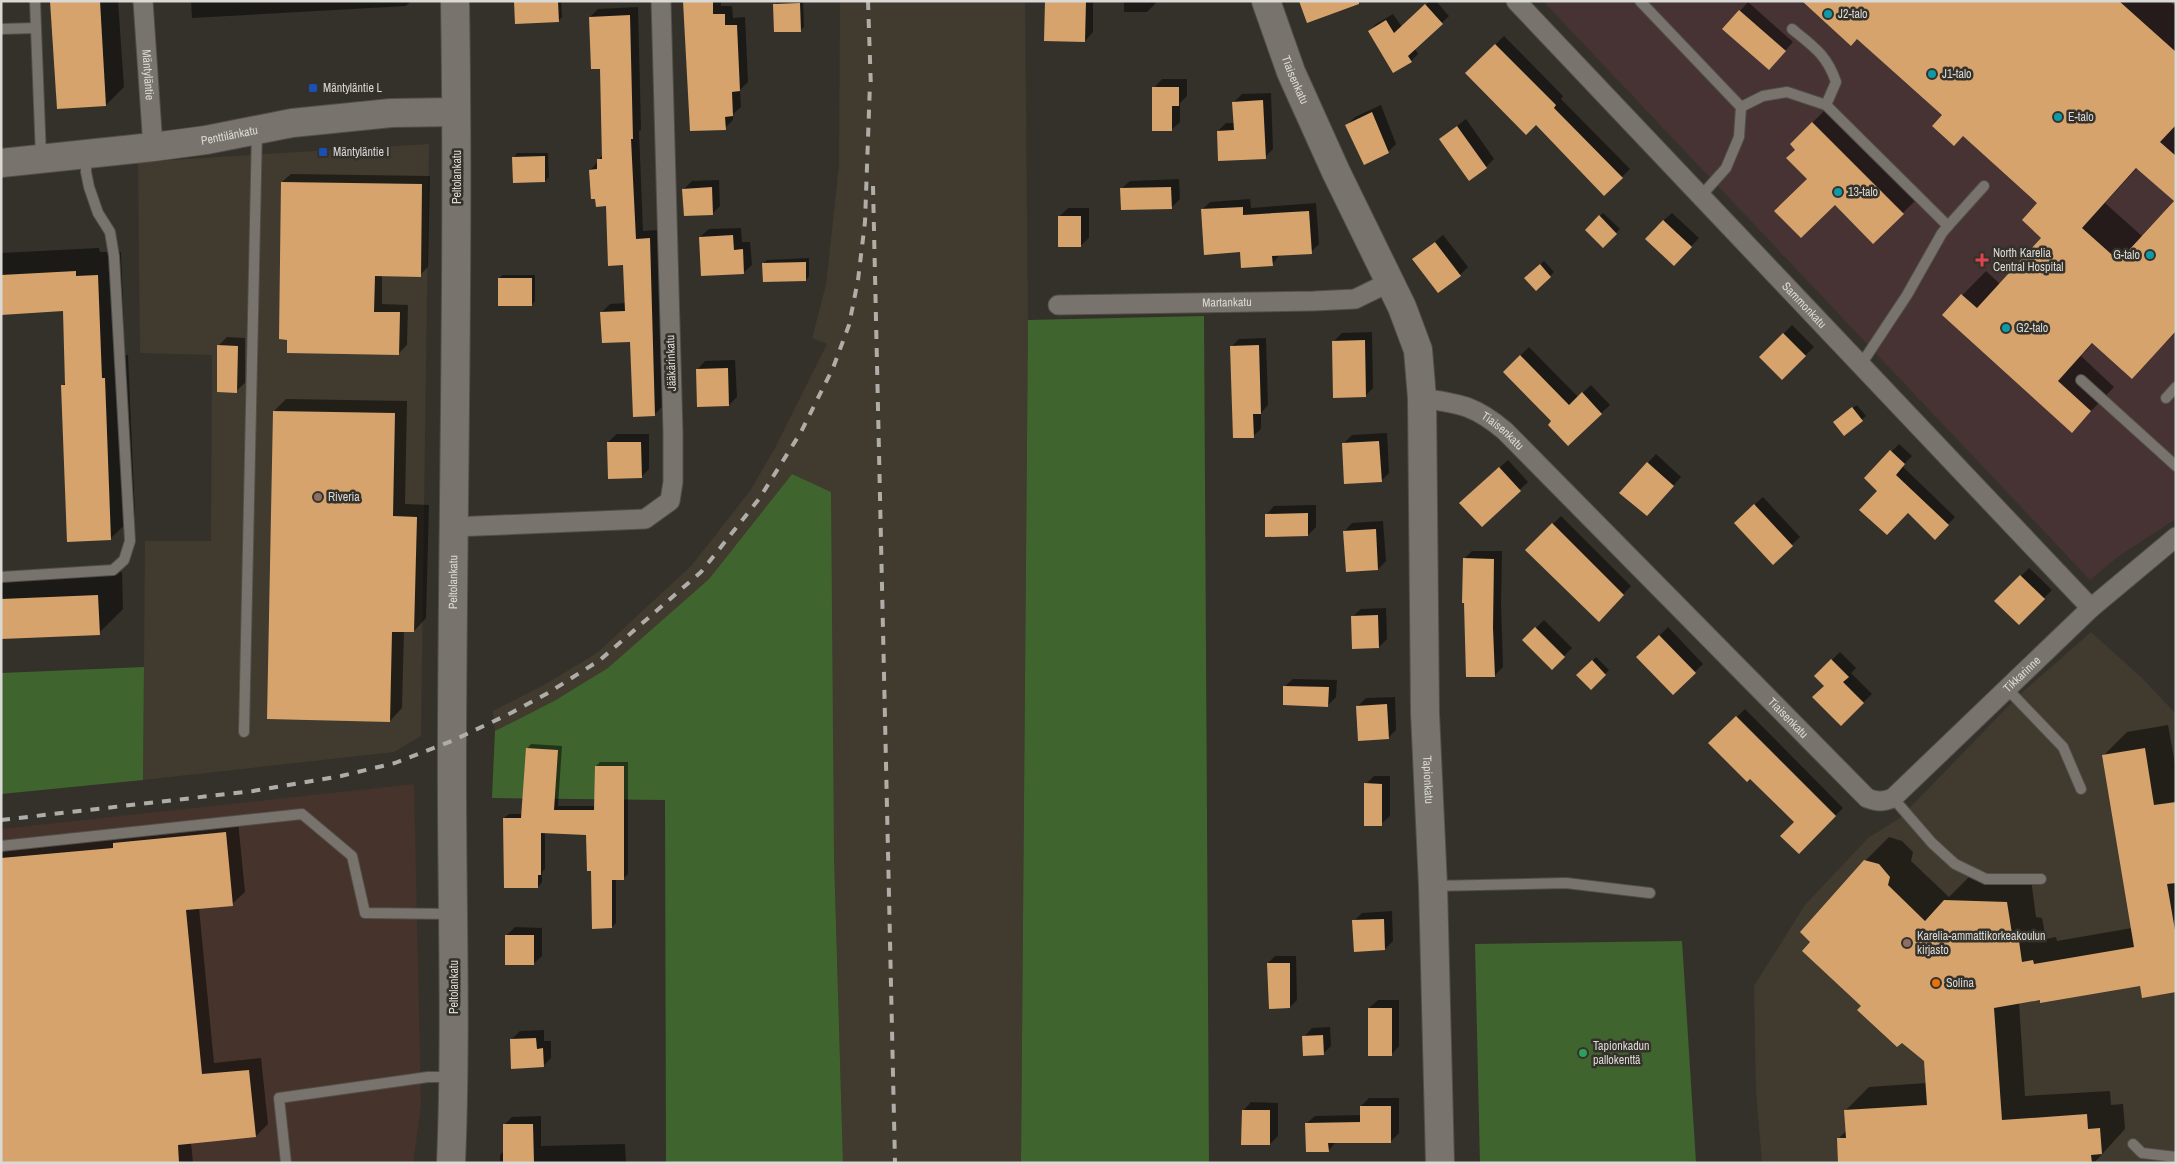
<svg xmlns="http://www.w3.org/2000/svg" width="2177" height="1164" viewBox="0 0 2177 1164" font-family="'Archivo Narrow',sans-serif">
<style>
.built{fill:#413a2f}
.industrial{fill:#46342c}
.medical{fill:#473333}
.green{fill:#40642e}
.shadow{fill:#0007;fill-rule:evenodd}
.building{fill:#d6a36c;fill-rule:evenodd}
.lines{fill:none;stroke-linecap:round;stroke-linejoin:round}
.lane-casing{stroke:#514f49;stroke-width:12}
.street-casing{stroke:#514f49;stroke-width:21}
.secondary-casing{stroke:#514f49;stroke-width:30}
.lane{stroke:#78746d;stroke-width:10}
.street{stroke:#78746d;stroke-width:19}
.secondary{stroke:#78746d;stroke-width:28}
.rail{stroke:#afada8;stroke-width:4;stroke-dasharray:9 9;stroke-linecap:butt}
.culture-dot{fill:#0f9aa8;stroke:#34312b;stroke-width:2}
.transit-dot{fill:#1a4fb4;stroke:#34312b;stroke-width:2}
.health-dot{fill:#e0444e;stroke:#34312b;stroke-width:2}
.education-dot{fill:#8d6e63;stroke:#34312b;stroke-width:2}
.food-dot{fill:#e8710a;stroke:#34312b;stroke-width:2}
.leisure-dot{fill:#2e9e5b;stroke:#34312b;stroke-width:2}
.labels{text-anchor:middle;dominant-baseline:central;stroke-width:5;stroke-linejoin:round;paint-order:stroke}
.poi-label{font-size:12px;fill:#dbd9d5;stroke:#34312b;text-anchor:start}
.street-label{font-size:12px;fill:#dbd9d5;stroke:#34312b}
</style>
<rect width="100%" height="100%" fill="#34312b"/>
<g class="built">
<path d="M840 1H1025L1028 320 1021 1163H843L834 856 792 474 709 579 608 669 554 701 495 731 493 711 544 685 597 653 692 565 750 491 775 448 827 344 812 338 826 285 839 165Z"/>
<path d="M429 144 421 736 394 752 143 780 145 541H211L212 355 140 353 138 162Z"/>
<path d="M2091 632 2143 679 2176 714V1163H1762L1756 1091 1754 986 1805 905 1868 838 1900 818 2019 695Z"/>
</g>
<path class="industrial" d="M414 784 421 1106 413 1163H1V829Z"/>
<path class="medical" d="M1543 1H2176V519L2119 556 2090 580Z"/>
<g class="green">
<path d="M1204 316 1209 1163H1021L1028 320Z"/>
<path d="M792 474 831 492 834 856 843 1163H666L665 800 492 798 495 731 554 701 608 668 709 579Z"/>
<path d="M144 667 143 780 1 794V673Z"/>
<path d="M1682 941 1696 1163H1480L1475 944Z"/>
</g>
<g class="shadow">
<path d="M51 1H118L124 87 106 105Z"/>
<path d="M191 1H411L406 6 192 18Z"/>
<path d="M515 1H561L562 17 558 21Z"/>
<path d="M678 1H721V6H732L733 18 745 17 748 82 740 90 741 107 733 114V120L725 128 684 2Z"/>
<path d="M778 1H803L804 27 800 31 775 4Z"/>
<path d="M1046 1H1093V32L1085 41Z"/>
<path d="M1124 1H1155V4L1147 12H1124Z"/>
<path d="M1430 1H1436L1449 16 1415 49 1418 54 1411 61 1370 31 1376 24 1393 14 1402 27Z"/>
<path d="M1803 1H2169L2176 7V332L2132 377 2094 342 2081 356 2114 387 2072 431 1943 315 1986 271 2000 284 2043 238 2039 203 1858 37ZM2138 167 2175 201 2143 237 2105 203Z"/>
<path d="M1748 2 1793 42 1777 60 1724 29Z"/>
<path d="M638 7 641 130 639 131 643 231 658 230 663 406 655 414 631 341 602 312 610 304 626 303 624 264 607 205 591 170 603 154 601 68 590 17 598 9Z"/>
<path d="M1504 36 1563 96 1561 99 1630 169 1605 194 1536 123 1467 73Z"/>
<path d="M1162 79H1187V96L1180 103V122L1171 130 1154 88Z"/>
<path d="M1271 93 1273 149 1265 157 1218 131 1226 123H1234V102L1242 94Z"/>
<path d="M1381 105 1396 144 1388 152 1347 125 1355 117Z"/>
<path d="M1829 106 1919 197 1873 242 1791 144Z"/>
<path d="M1466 119 1494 159 1486 167 1440 139Z"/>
<path d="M517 153H548L549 177 545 181 514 157Z"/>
<path d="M291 174 430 176 428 267 420 275H382V304L408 305 407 345 399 353 282 182Z"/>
<path d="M1179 179 1180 199 1172 207 1121 189 1130 181Z"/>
<path d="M719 180 720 206 712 214 684 189 692 181Z"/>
<path d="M1250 199 1251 208 1316 203 1319 244 1311 252 1280 254 1272 265 1241 251 1202 210 1210 202Z"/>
<path d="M1068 208H1089V238L1080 246 1060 216Z"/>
<path d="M1603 213 1620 229 1603 246 1586 230Z"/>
<path d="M1672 213 1699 238 1682 256 1663 221Z"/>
<path d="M741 228 742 242H750L752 265 743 273 700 237 709 229Z"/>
<path d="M1443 235 1468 267 1460 275 1414 259Z"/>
<path d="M99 248 100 252H121L125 355H128L135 515 111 538 62 386 66 382 64 310 1 314V253Z"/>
<path d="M809 258V276L806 280 764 263 767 260Z"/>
<path d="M1544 261 1554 272 1536 289 1526 278Z"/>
<path d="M503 275H535V301L532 305 499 278Z"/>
<path d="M1792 325 1814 347 1782 378 1761 357Z"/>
<path d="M1372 332 1373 388 1365 396 1334 341 1342 333Z"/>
<path d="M227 337 245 338V383L236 391 219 345Z"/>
<path d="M1266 338 1268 405 1261 413V429L1253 436 1232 346 1239 339Z"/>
<path d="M1529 347 1578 397 1591 385 1610 405 1568 444 1553 421 1504 372Z"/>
<path d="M735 360 737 397 729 405 697 370 705 361Z"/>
<path d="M286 399 407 401 405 504 429 505 426 618 414 631H404L402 708 390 721 274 411Z"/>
<path d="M1857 405 1866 416 1844 434 1838 418Z"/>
<path d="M1387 433 1389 473 1381 481 1343 444 1352 435Z"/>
<path d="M617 434H649V469L641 477 608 442Z"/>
<path d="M1899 444 1912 456 1902 466 1955 517 1935 538 1908 512 1879 491 1866 478Z"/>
<path d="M1656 454 1681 477 1655 506 1621 493Z"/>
<path d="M1508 460 1528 482 1482 525 1469 495Z"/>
<path d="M1763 497 1800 537 1773 563 1743 515Z"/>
<path d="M1316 505V527L1308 535 1266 515 1274 506Z"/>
<path d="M1561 516 1631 586 1607 612 1527 550Z"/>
<path d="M1383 521 1386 561 1378 569 1344 532 1352 523Z"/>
<path d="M1472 551H1502L1501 603 1503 667 1495 675 1464 559Z"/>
<path d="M2029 568 2052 590 2019 623 1996 601Z"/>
<path d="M122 572 123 609 99 633 1 637V576Z"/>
<path d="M1386 608 1387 639 1379 647 1352 617 1361 609Z"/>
<path d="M1544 620 1572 648 1552 668 1524 640Z"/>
<path d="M1668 627 1703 664 1673 693 1638 657Z"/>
<path d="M1840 652 1856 668 1851 673 1872 694 1841 724 1825 685 1816 676Z"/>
<path d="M1596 657 1609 670 1591 688 1578 675Z"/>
<path d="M1293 679 1337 680 1336 697 1328 705 1284 687Z"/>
<path d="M1395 697 1396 730 1388 738 1358 706 1366 698Z"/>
<path d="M1745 709 1843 808 1799 852 1796 822 1750 777 1710 743Z"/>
<path d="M2168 725 2176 769V991L2141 985 2019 1002 2025 1096 2110 1091 2111 1105 2123 1104 2125 1129 2094 1163H1840L1838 1139 1847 1130 1845 1111 1869 1087 1926 1083 1925 1061 1863 1005 1865 861 1889 837 1902 841 1913 852 1911 861 1949 897 1969 877 2031 879 2036 917 2042 918 2046 939 2056 937 2057 941 2132 928 2103 756 2127 732Z"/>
<path d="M531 744 562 746 558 806H595L596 766 600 762H628V874L623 879H616V923L612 927 592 870 588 833 545 832V869L542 872V882L538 887 504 818 509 814H522L527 749Z"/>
<path d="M1374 776H1390V816L1381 824 1366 784Z"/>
<path d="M238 821 245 892 232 904 199 908 214 1063 261 1058 268 1124 256 1136 191 1142 193 1163H1V848Z"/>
<path d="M1392 911 1393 941 1385 949 1354 921 1362 913Z"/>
<path d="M515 927 542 928V956L533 964 507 935Z"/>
<path d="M1275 956H1296L1297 1000 1290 1007 1268 963Z"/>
<path d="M1378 1000H1399V1046L1391 1055 1369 1008Z"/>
<path d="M1330 1027 1331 1046 1323 1054 1304 1037 1312 1028Z"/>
<path d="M544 1030V1041H551V1058L543 1066 512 1039 520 1031Z"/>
<path d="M1369 1098H1399V1133L1391 1141 1336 1142 1328 1151 1306 1124 1315 1116 1361 1115V1106Z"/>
<path d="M1251 1102 1278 1103V1136L1270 1144 1243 1111Z"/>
<path d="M541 1116V1146L625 1144 626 1163H500V1155L504 1151V1125L512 1117Z"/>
</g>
<g class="building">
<path d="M50 1H100L106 106 57 109Z"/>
<path d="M514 1H558L559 22 515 24Z"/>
<path d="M683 1H713V14H725V25H737L740 91 732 92 733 116 725 117 726 130 690 131Z"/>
<path d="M1045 1H1086L1085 42 1044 41Z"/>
<path d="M1299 1H1359V4L1307 23Z"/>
<path d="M1802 1H2119L2176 52V125L2160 142 2176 156V331L2132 379 2092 343 2058 381 2091 411 2072 433 1942 315 1961 294 1977 308 2041 238 2022 220 2037 203 1963 136 1954 146 1932 126 1942 115 1857 39 1851 46ZM2136 168 2174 201 2119 261 2082 228Z"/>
<path d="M800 3 801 32H774L773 4Z"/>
<path d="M1425 4 1443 24 1408 56 1412 62 1393 73 1368 31 1386 20 1394 33Z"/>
<path d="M1739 10 1786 51 1769 70 1722 29Z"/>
<path d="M630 15 633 139H631L636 239 650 238 655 416 633 417 630 342 602 343 600 312 625 311 623 265 608 266 606 206 596 207 595 199H591L589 170 597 169V159H602L600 69H591L589 17Z"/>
<path d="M1495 44 1556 105 1554 108 1623 178 1604 196 1536 125 1526 135 1465 73Z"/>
<path d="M1152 87H1179V106H1172V131H1152Z"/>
<path d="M1263 100 1266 159 1218 161 1217 131 1234 130 1232 102Z"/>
<path d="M1372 112 1389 153 1364 165 1345 125Z"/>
<path d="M1812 122 1904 214 1873 244 1835 205 1801 238 1774 211 1807 179 1786 158 1795 150 1790 144Z"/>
<path d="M1457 126 1487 168 1469 181 1439 139Z"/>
<path d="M545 156V182L513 183 512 157Z"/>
<path d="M281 182 422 184 421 277 375 276 374 312H400L399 355 287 353V340L279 339Z"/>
<path d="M712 187 713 215 684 216 682 189Z"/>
<path d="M1171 187 1172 209 1121 210 1120 188Z"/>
<path d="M1243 207V215L1309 211 1312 254 1272 256 1273 266 1241 268 1240 252 1204 255 1201 209Z"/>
<path d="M1599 215 1617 234 1603 248 1585 230Z"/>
<rect x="1058" y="216" width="23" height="31"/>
<path d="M1663 220 1692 247 1674 266 1645 239Z"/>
<path d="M733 235 734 250 743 249 744 274 701 276 699 237Z"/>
<path d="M1435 242 1461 276 1438 293 1412 259Z"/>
<path d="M806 262V281L763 282 762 263Z"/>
<path d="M1540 264 1551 277 1536 291 1524 278Z"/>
<path d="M76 271V276L98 275 102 378H105L111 540 67 542 61 385H65L63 311 1 315V275Z"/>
<rect x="498" y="278" width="34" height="28"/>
<path d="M1783 333 1806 356 1782 380 1759 357Z"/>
<path d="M1365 340 1366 397 1333 398 1332 341Z"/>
<path d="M217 345 238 346 237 393 217 392Z"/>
<path d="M1259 345 1261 414H1253L1254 438H1233L1230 346Z"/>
<path d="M1520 355 1569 405 1582 392 1602 414 1568 446 1548 425 1551 421 1503 372Z"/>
<path d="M728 368 729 406 697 407 696 369Z"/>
<path d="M1852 407 1863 421 1844 436 1833 422Z"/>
<path d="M273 411 395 413 393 516 417 517 414 632H392L390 722 267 719Z"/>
<path d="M1379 441 1382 482 1344 484 1342 443Z"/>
<path d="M607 442H641L642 478 608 479Z"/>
<path d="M1890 450 1905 464 1896 475 1949 525 1935 540 1908 513 1887 535 1859 510 1877 491 1864 478Z"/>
<path d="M1647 462 1674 486 1647 516 1619 493Z"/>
<path d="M1499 467 1521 491 1482 527 1459 503Z"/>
<path d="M1754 504 1793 546 1773 565 1734 523Z"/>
<path d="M1308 513V536L1265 537V514Z"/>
<path d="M1552 523 1624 595 1599 622 1525 550Z"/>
<path d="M1376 529 1378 570 1346 572 1343 531Z"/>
<path d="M1463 558 1494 559 1493 628 1495 677H1466L1464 603H1462Z"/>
<path d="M2020 575 2045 599 2019 625 1994 601Z"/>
<path d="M98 595 100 635 1 639V599Z"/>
<path d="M1378 615 1379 648 1352 649 1351 616Z"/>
<path d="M1535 627 1565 657 1552 670 1522 640Z"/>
<path d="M1659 635 1696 673 1673 695 1636 657Z"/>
<path d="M1831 659 1849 677 1843 682 1864 703 1841 726 1812 697 1824 686 1814 676Z"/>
<path d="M1592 660 1606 675 1591 690 1576 675Z"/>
<path d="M1283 686 1329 687 1328 707 1283 705Z"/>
<path d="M1387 704 1389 739 1358 741 1356 706Z"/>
<path d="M1736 716 1836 816 1799 854 1780 836 1794 822 1750 779 1747 782 1708 743Z"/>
<path d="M526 748 558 750 554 810H594L595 766H624V880H612V928L592 929 591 871H587L586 835 541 833V875H538V888H504L503 818H521Z"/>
<path d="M2145 748 2154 805 2176 802V883L2167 884 2176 936V992L2142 998 2140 986 2040 1003V1000L1994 1008 2002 1120 2087 1114 2088 1129 2100 1128 2102 1154 2091 1155 2092 1163H1838L1837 1138H1846L1844 1110 1927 1105 1924 1061 1902 1043 1897 1047 1857 1010 1861 1006 1802 951 1810 942 1800 932 1864 860 1879 864 1890 877 1888 885 1925 921 1944 900 2007 902 2013 940 2019 941 2022 962 2033 960 2034 964 2134 947 2102 755Z"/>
<path d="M1364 783 1382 784V826H1364Z"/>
<path d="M226 832 233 906 186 910 202 1074 249 1070 256 1137 178 1145 179 1163H1V858L113 848V843Z"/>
<path d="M1384 919 1385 950 1354 952 1352 920Z"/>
<rect x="505" y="935" width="29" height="30"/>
<path d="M1267 963H1290V1008L1269 1009Z"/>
<rect x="1368" y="1008" width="24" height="48"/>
<path d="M1323 1035 1324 1055 1303 1056 1302 1036Z"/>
<path d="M536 1038 537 1049 543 1048 544 1067 511 1069 510 1039Z"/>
<path d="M1360 1106H1391V1143H1328L1329 1152H1306L1305 1123 1360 1122Z"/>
<path d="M1242 1110H1270V1145H1241Z"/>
<path d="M503 1124H533L534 1163H503Z"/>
</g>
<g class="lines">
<g class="lane-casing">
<g id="lane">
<path d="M35 1 36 28"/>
<path d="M1640 1 1741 107 1739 137 1726 168 1700 197"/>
<path d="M1 29 36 28 41 157"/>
<path d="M1792 29C1813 46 1827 55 1836 82L1826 105"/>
<path d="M1741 107 1763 96 1787 92 1826 105 1948 226 1942 233 1907 295 1860 366"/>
<path d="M1948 226 1984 186"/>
<path d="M2081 380 2176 466"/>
<path d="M2166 398 2176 387"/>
<path d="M1 577 113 570 124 560 130 541 114 256 110 232 98 213 89 187 86 172V156"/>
<path d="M2006 692 2014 696 2063 747 2081 789"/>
<path d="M244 732 257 130"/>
<path d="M1893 798 1932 843 1955 864 1986 879H2041"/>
<path d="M1 846 302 814 352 856 365 913 452 914"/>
<path d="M1434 886 1566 883 1650 893"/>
<path d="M2133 1144 2142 1153 2176 1157"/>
<path d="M286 1163 279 1098 428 1077H451"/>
</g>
</g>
<g class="street-casing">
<g id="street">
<path id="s1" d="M143 1 153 147"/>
<path id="s2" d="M1516 1 2091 608"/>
<path id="s3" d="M1058 305 1314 301 1355 299 1390 282"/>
<path id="s4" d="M1422 398C1460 404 1474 405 1505 431L1867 798C1877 802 1883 802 1893 798L2091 608 2176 537"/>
<path d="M453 527 645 519 670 501 673 482V432L661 1"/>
</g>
</g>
<g class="secondary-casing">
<g id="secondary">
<path id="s5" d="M1266 1 1291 72 1336 172 1402 307 1418 350 1422 398 1425 713 1433 886 1440 1163"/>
<path id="s6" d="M1 163 153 147 206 140 292 123 391 113 456 112"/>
<path id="s7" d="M451 1163C457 1021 451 879 452 737 453 492 459 246 455 1"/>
</g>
</g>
<use href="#lane" class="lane"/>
<use href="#street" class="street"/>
<use href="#secondary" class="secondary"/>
<g class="rail">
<path d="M868 1 871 89"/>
<path d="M873 186 895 1163"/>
<path d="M1 820 253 791 341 776 395 763 452 741 511 713 548 693 600 660 701 572 759 499 801 432 833 368 849 325 858 280 865 222 870 83"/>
</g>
</g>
<g class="culture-dot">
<circle cx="1828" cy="14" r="5"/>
<circle cx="1932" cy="74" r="5"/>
<circle cx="2058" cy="117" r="5"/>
<circle cx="1838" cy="192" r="5"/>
<circle cx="2150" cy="255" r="5"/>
<circle cx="2006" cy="328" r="5"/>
</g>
<g class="transit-dot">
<rect x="308" y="83" width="10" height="10" rx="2.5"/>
<rect x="318" y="147" width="10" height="10" rx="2.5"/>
</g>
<path class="health-dot" d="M1979.5 252.5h5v5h5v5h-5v5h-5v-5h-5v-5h5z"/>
<g class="education-dot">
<circle cx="318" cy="497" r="5"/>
<circle cx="1907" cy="943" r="5"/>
</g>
<circle class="food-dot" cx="1936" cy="983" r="5"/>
<circle class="leisure-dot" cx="1583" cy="1053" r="5"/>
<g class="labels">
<g class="poi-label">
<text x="1838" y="14">J2-talo</text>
<text x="1942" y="74">J1-talo</text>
<text x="323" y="88">Mäntyläntie L</text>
<text x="2068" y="117">E-talo</text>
<text x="333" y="152">Mäntyläntie I</text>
<text x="1848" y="192">13-talo</text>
<text x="1993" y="253">North Karelia<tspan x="1993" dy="14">Central Hospital</tspan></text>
<text x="2140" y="255" text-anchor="end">G-talo</text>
<text x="2016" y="328">G2-talo</text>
<text x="328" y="497">Riveria</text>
<text x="1917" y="936">Karelia-ammattikorkeakoulun<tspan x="1917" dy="14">kirjasto</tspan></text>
<text x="1946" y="983">Solina</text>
<text x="1593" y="1046">Tapionkadun<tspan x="1593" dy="14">pallokenttä</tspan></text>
</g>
<g class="street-label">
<text stroke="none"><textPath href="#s1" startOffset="74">Mäntyläntie</textPath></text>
<text stroke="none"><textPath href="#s5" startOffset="84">Tiaisenkatu</textPath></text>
<text stroke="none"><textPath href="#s6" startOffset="230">Penttilänkatu</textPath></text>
<text transform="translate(457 177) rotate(-90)">Peltolankatu</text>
<text stroke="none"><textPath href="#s3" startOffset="169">Martankatu</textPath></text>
<text stroke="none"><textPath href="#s2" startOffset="419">Sammonkatu</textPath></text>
<text transform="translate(671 363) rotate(-92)">Jääkärinkatu</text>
<text stroke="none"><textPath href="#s4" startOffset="89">Tiaisenkatu</textPath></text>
<text stroke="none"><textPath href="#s7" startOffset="581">Peltolankatu</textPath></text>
<text stroke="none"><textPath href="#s4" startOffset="812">Tikkarinne</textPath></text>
<text stroke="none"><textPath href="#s4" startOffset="494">Tiaisenkatu</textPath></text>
<text stroke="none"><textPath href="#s5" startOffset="811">Tapionkatu</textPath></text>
<text transform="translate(454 987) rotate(-90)">Peltolankatu</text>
</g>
</g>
<rect width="2177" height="1164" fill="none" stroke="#dbd9d5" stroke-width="5"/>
</svg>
